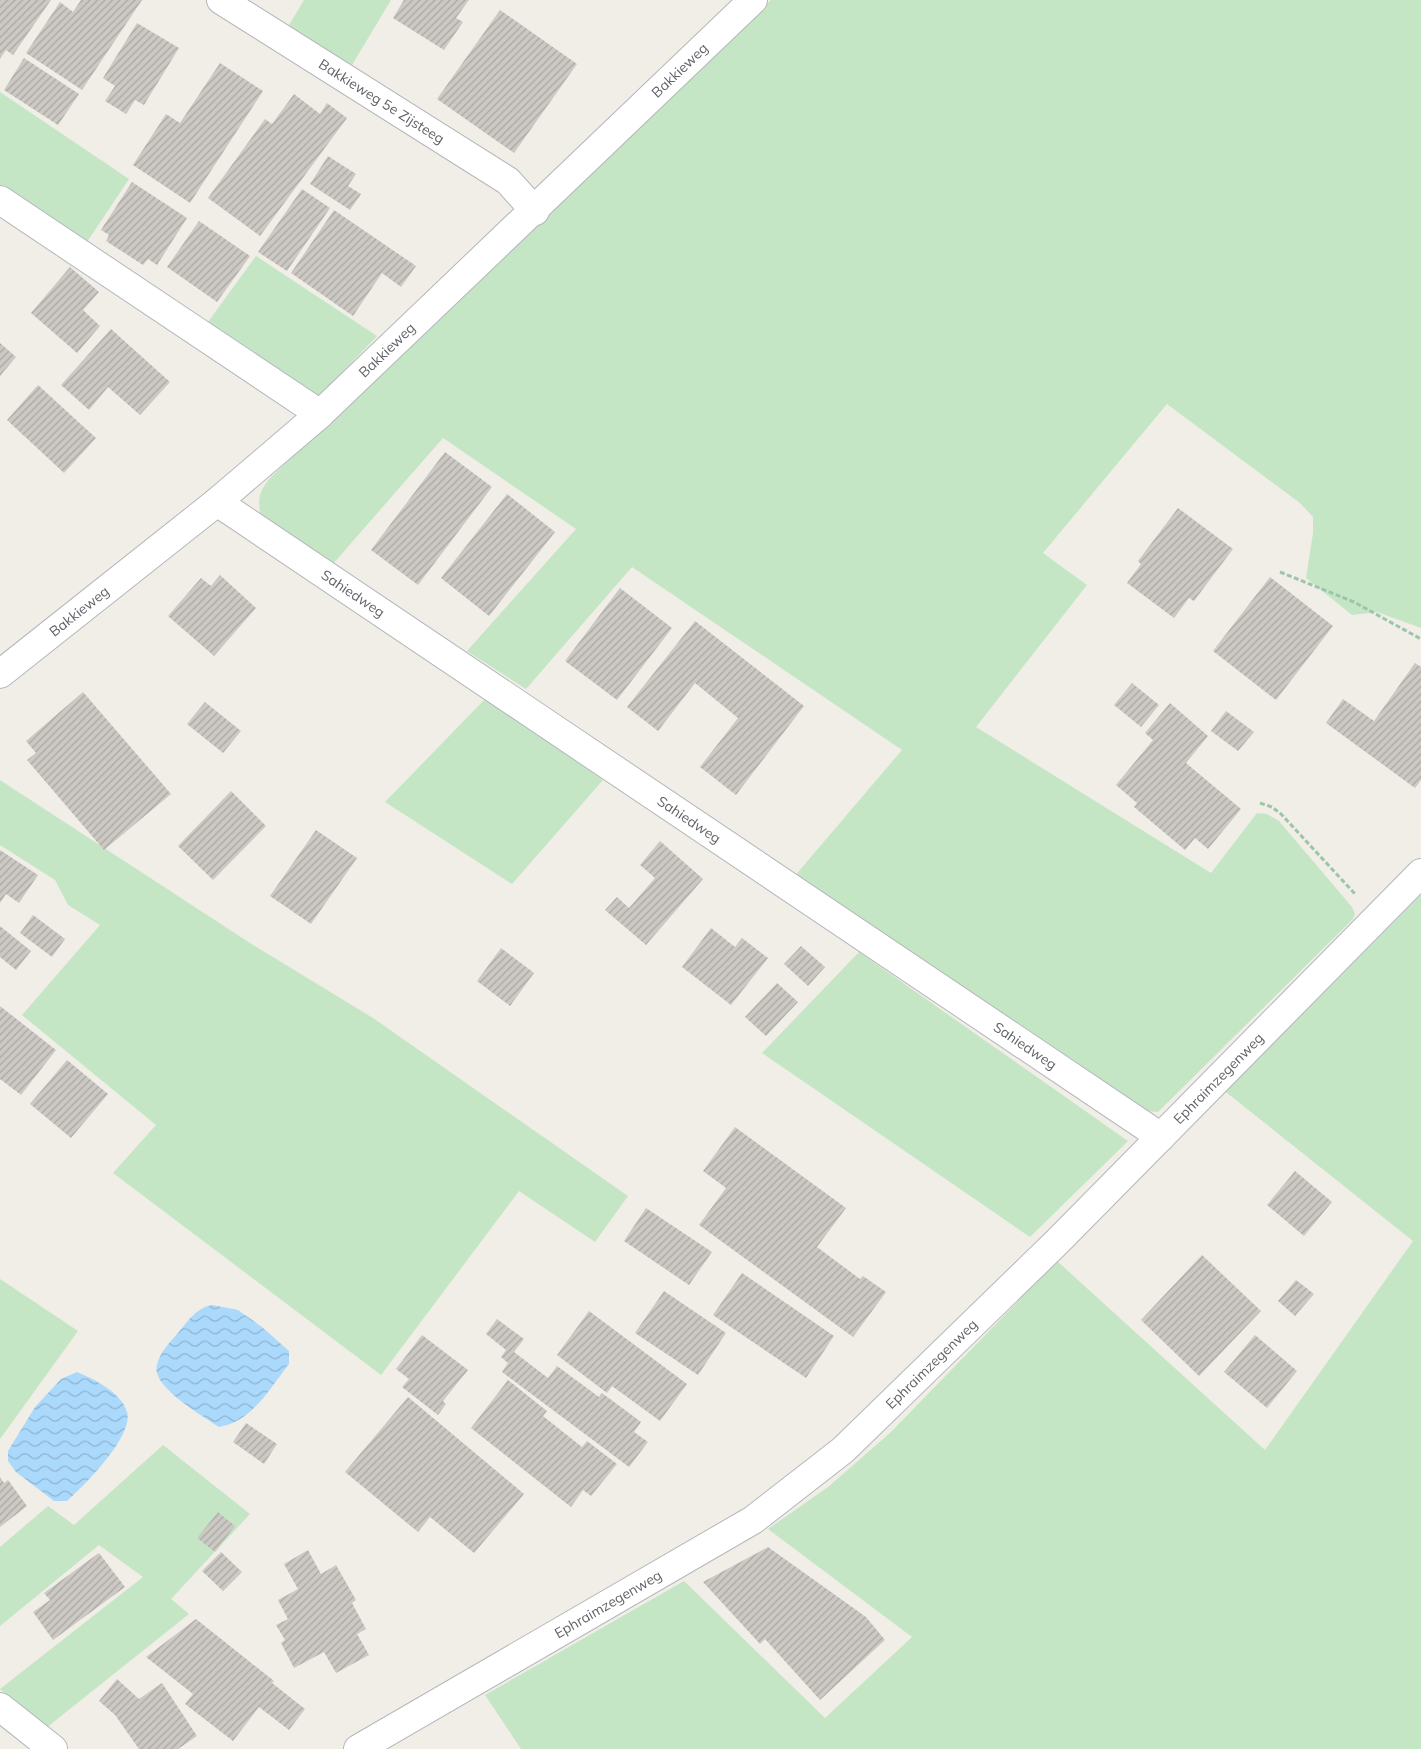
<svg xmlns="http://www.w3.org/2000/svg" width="1421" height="1749" viewBox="0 0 1421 1749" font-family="Mulish,sans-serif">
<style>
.green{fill:#c5e6c5}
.water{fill:url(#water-waves)}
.building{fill:url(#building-hatch)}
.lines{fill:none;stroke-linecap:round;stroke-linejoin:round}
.minor-casing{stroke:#b4b7bb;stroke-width:30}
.path{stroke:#9dc5a9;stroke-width:3;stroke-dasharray:5 2.5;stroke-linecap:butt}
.minor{stroke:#fff;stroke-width:28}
.labels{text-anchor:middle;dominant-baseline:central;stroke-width:5;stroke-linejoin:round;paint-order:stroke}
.street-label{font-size:14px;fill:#5f6267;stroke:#fff}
</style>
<defs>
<pattern id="water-waves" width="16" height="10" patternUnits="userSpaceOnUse" patternTransform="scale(1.25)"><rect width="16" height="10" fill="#abd9fc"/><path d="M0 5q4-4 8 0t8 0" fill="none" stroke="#8eb3d0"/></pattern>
<pattern id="building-hatch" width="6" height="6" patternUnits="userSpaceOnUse" patternTransform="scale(1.25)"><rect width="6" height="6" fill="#ccc9c4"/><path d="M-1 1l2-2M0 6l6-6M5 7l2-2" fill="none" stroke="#a9a7a3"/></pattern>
</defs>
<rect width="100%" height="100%" fill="#f0eee7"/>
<g class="green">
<path d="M304 0H391L352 65 288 27Z"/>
<path d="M771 0H1421V628L1377 612 1352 615 1306 578 1313 533V517L1300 503 1167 404 1043 553 1087 585 976 727 1211 873 1257 813 1267 814 1279 821 1352 907 1355 914 1353 919 1158 1112 1146 1111 793 878 902 750 632 567 526 689 467 651 576 529 443 438 332 565 261 517C257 499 259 491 271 477Z"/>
<path d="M0 92 129 179 83 248 0 193Z"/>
<path d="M256 256 377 336 315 401 205 326Z"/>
<path d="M486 698 603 780 512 884 385 802Z"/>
<path d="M0 780 250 943 373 1018 628 1196 595 1242 519 1191 381 1375 113 1173 156 1125 22 1015 100 925 68 905 55 880 0 845Z"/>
<path d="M1421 892V1749H521L485 1695 684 1581 825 1718 912 1637 768 1529 828 1487 890 1433 1057 1261 1265 1450 1413 1241 1222 1089Z"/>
<path d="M859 952 1128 1141 1030 1237 762 1053Z"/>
<path d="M0 1279 78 1331 0 1439Z"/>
<path d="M163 1445 250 1514 171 1599 189 1614 46 1728 0 1689 143 1577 99 1545 0 1626V1547L48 1506 74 1525Z"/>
</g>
<g class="water">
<path d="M212 1305 238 1310 262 1327 289 1351V1364C270 1388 252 1422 219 1427 203 1416 150 1386 157 1365 160 1352 170 1342 178 1333 188 1321 196 1308 212 1305Z"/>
<path d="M77 1372C94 1379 122 1393 127 1412 134 1436 84 1486 67 1501H54L16 1472 8 1461V1451L35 1407 61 1379Z"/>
</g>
<g class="building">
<path d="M0 0H51L13 55 6 50 0 59Z"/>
<path d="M81 0H142L82 90 26 53 60 2 73 12Z"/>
<path d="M404 0H469L456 18 463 22 444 50 393 18Z"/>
<path d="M500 10 577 64 514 153 437 99Z"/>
<path d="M137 23 179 48 144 105 135 100 126 114 105 101 115 86 103 78Z"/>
<path d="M24 58 79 94 58 125 4 90Z"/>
<path d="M220 63 263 91 190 203 133 165 166 114 180 123Z"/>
<path d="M294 94 320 114 327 103 347 118 260 236 208 198 265 119 272 124Z"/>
<path d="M328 156 356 174 348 186 361 194 350 210 310 184Z"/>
<path d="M132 182 187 218 157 265 148 259 143 265 106 241 109 235 101 230Z"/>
<path d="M302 189 330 208 287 271 258 252Z"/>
<path d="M334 210 416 266 401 287 382 273 353 316 291 273Z"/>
<path d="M199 221 250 256 217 302 167 267Z"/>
<path d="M70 267 99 292 83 310 100 326 77 353 31 313Z"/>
<path d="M111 329 170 382 140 415 108 387 89 410 61 385Z"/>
<path d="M0 343 16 357 0 376Z"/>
<path d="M38 385 96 438 64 473 7 420Z"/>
<path d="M445 452 492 487 418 585 371 550Z"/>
<path d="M507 494 555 532 489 616 441 578Z"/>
<path d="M1178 508 1233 549 1194 601 1189 598 1174 618 1127 583 1141 564 1138 561Z"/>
<path d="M220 575 256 608 214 656 168 616 201 578 211 586Z"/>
<path d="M1270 577 1333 626 1276 700 1213 651Z"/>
<path d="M620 588 672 628 617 700 565 661Z"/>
<path d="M695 621 804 706 736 795 700 767 738 718 695 683 658 731 627 707Z"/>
<path d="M1415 663 1421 667V780L1415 788 1326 723 1343 699 1374 721Z"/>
<path d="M1132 683 1159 705 1141 727 1114 705Z"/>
<path d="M83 692 171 794 104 850 27 760 36 753 26 741Z"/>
<path d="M205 702 241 731 223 753 187 724Z"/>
<path d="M1170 703 1208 736 1186 763 1241 809 1208 849 1195 838 1185 850 1134 807 1137 803 1116 785 1153 740 1145 733Z"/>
<path d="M1226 711 1254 732 1238 751 1211 731Z"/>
<path d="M231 791 266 826 213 880 178 846Z"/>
<path d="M316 830 357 858 311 924 270 896Z"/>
<path d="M660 841 703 879 646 945 605 910 617 897 629 908 655 878 640 865Z"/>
<path d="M0 850 38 875 19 903 6 894 0 903Z"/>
<path d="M33 915 65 939 52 957 20 933Z"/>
<path d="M0 926 31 951 16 970 0 957Z"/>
<path d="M711 928 735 947 742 938 768 958 731 1005 682 967Z"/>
<path d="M801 946 825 967 808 986 784 964Z"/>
<path d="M501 948 534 973 510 1006 477 981Z"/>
<path d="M777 983 798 1002 766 1036 745 1017Z"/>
<path d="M0 1006 56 1050 21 1095 0 1079Z"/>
<path d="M67 1060 108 1094 71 1138 30 1104Z"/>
<path d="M735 1127 846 1208 817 1247 860 1279 863 1276 886 1292 853 1337 699 1225 726 1188 703 1171Z"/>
<path d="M1295 1171 1332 1202 1304 1236 1267 1205Z"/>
<path d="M646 1208 712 1252 689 1285 624 1241Z"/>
<path d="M1202 1255 1261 1311 1199 1376 1141 1320Z"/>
<path d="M742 1273 834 1336 806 1378 713 1315Z"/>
<path d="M1296 1280 1314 1294 1295 1316 1278 1301Z"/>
<path d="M664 1291 726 1333 698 1375 635 1333Z"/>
<path d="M589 1311 687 1384 660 1421 612 1386 607 1393 557 1355Z"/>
<path d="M497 1319 524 1339 514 1352 548 1378 557 1366 599 1397 602 1393 641 1422 634 1432 648 1442 629 1467 502 1372 508 1363 501 1357 506 1350 486 1334Z"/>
<path d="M422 1335 468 1370 443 1401 446 1404 438 1415 402 1387 409 1379 396 1369Z"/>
<path d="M1255 1335 1297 1371 1267 1408 1224 1372Z"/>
<path d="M508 1380 547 1411 543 1416 582 1447 587 1441 617 1464 591 1496 583 1490 571 1507 471 1428Z"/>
<path d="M408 1397 524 1494 474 1553 430 1517 418 1532 345 1472Z"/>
<path d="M246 1423 277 1444 264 1464 233 1442Z"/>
<path d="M0 1477 4 1483 8 1480 27 1506 0 1527Z"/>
<path d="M218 1512 235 1526 215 1552 197 1538Z"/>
<path d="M768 1547 866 1617 885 1640 820 1700 765 1639 760 1644 703 1582Z"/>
<path d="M308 1550 321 1574 336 1565 356 1600 352 1603 366 1629 357 1634 369 1655 336 1673 324 1652 294 1668 281 1643 285 1640 276 1625 288 1619 278 1600 298 1589 284 1564Z"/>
<path d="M221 1552 242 1572 223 1591 202 1571Z"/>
<path d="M99 1553 125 1587 53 1640 33 1612 50 1600 44 1593Z"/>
<path d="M196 1619 274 1681 272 1683 305 1709 289 1730 259 1707 233 1741 185 1704 193 1694 146 1657Z"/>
<path d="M117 1679 139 1699 162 1683 197 1736 178 1749H139L115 1715 99 1701Z"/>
</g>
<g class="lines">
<g class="minor-casing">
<g id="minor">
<path id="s1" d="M221 0 508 181 535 211"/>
<path d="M0 200 320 414"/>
<path id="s2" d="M217 502 1161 1137"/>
<path id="s3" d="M0 674 217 502 320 414 753 0"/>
<path d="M0 1707 53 1749"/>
<path id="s4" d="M358 1749 753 1520 843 1450 1057 1242 1421 873"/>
</g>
</g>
<g class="path">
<path d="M1280 572 1354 602 1421 639"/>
<path d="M1260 803 1272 807 1281 814 1356 895"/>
</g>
<use href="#minor" class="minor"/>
</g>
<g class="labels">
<g class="street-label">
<text stroke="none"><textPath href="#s3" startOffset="910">Bakkieweg</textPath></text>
<text stroke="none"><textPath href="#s1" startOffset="190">Bakkieweg 5e Zijsteeg</textPath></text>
<text stroke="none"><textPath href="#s3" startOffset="505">Bakkieweg</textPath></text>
<text stroke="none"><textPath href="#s2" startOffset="164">Sahiedweg</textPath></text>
<text stroke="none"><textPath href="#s3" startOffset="101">Bakkieweg</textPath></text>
<text stroke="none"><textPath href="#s2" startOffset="569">Sahiedweg</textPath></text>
<text stroke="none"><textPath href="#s2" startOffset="974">Sahiedweg</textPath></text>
<text stroke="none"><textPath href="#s4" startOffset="1099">Ephraimzegenweg</textPath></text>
<text stroke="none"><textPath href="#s4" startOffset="694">Ephraimzegenweg</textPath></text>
<text stroke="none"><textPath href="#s4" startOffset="289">Ephraimzegenweg</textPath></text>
</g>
</g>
</svg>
